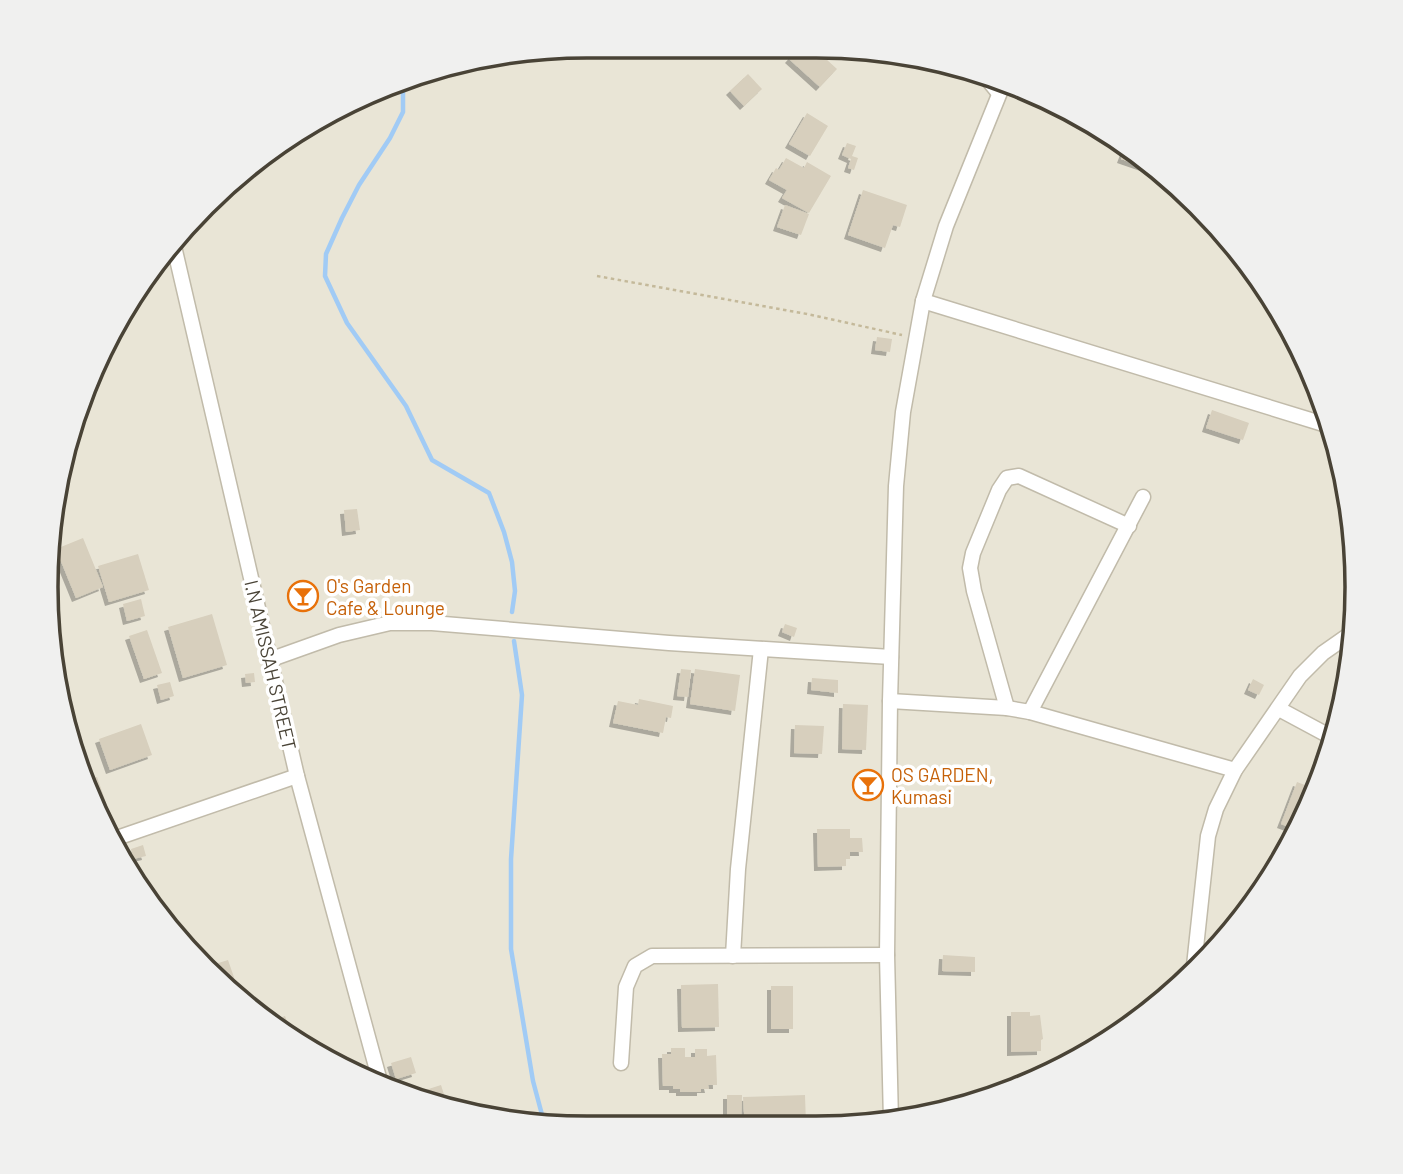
<svg xmlns="http://www.w3.org/2000/svg" width="1403" height="1174" viewBox="0 0 1403 1174" font-family="Barlow,sans-serif">
<style>
.residential{fill:#e9e5d6}
.lines{fill:none;stroke-linecap:round;stroke-linejoin:round}
.stream{stroke:#a1cbf5;stroke-width:4.5}
.building{fill:#d7cfbd;filter:url(#shadow)}
.minor-casing{stroke:#c1bbaa;stroke-width:17}
.path{stroke:#c4b99a;stroke-width:2.5;stroke-dasharray:3.5 3.5;stroke-linecap:butt}
.minor{stroke:#fff;stroke-width:14}
.labels{text-anchor:middle;dominant-baseline:central;stroke-width:7;stroke-linejoin:round;paint-order:stroke}
.food-label{font-size:19px;fill:#c56008;stroke:#fff;text-anchor:start}
.street-label{font-size:19px;fill:#494336;stroke:#fff}
.rim{fill:none;stroke:#494336;stroke-width:3.5}
</style>
<defs>
<filter id="shadow"><feDropShadow dx="-4" dy="4" stdDeviation="0" flood-color="#0004"/></filter>
</defs>
<rect width="100%" height="100%" fill="#f5f2e8"/>
<path class="residential" d="M587 46 886 50 1055 101 1199 204 1266 286 1316 379 1347 481 1357 587 1347 692 1316 794 1266 888 1199 970 1117 1037 1024 1087 922 1118 816 1128 551 1127 413 1100 317 1056 230 994 137 888 87 795 56 692 47 551 74 413 137 286 204 204 317 118 447 64Z"/>
<g class="lines">
<g class="stream">
<path d="M403 82V112L390 138 359 185 342 218 326 254 325 276 347 323 406 406 432 460 489 493 504 532 512 562 515 591 512 612"/>
<path d="M514 641 522 695 511 859V949L533 1081 545 1126"/>
</g>
</g>
<g class="building">
<path d="M798 49H815L837 69 820 87 789 59Z"/>
<path d="M748 74 762 89 744 106 730 91Z"/>
<path d="M807 113 828 126 810 156 789 144Z"/>
<path d="M847 143 856 146 852 156 858 158 854 170 848 168 851 159 842 155Z"/>
<path d="M1124 151 1147 167V168L1121 159Z"/>
<path d="M786 158 804 168 807 162 831 176 809 213 782 198 787 190 769 180 776 168 779 170Z"/>
<path d="M863 190 907 205 900 227 893 225 885 248 848 235Z"/>
<path d="M785 205 809 214 801 235 777 227Z"/>
<path d="M877 337 892 339 890 352 875 350Z"/>
<path d="M1212 410 1249 423 1243 440 1206 428Z"/>
<path d="M56 506 60 528 51 530 55 509Z"/>
<path d="M357 509 360 530 346 532 344 510Z"/>
<path d="M83 538 103 587 76 598 56 549Z"/>
<path d="M138 554 149 590 109 602 98 566Z"/>
<path d="M141 599 145 616 127 621 123 604Z"/>
<path d="M212 614 227 665 183 678 168 627Z"/>
<path d="M785 624 797 628 794 637 782 632Z"/>
<path d="M147 630 162 673 144 679 129 636Z"/>
<path d="M681 669 691 670 688 697 677 696Z"/>
<path d="M695 669 740 675 735 711 690 704Z"/>
<path d="M254 673 255 682 246 683 245 674Z"/>
<path d="M812 678 838 680V693L811 690Z"/>
<path d="M1253 679 1264 685 1259 695 1248 690Z"/>
<path d="M170 682 174 696 161 700 157 685Z"/>
<path d="M639 699 673 706 671 718 666 717 663 733 613 723 618 701 638 705Z"/>
<path d="M843 704 868 705 866 750 842 749Z"/>
<path d="M141 724 152 755 110 770 99 739Z"/>
<path d="M795 725 824 726 822 754 794 753Z"/>
<path d="M97 777 111 817 101 820 87 795 83 782Z"/>
<path d="M1297 782 1318 790 1297 830 1281 824Z"/>
<path d="M817 829H850V838H862L863 852H850V859H846V866L818 867Z"/>
<path d="M143 845 146 856 133 859 131 849Z"/>
<path d="M943 955 975 957V972L942 971Z"/>
<path d="M228 960 237 986 226 989 217 980 212 965Z"/>
<path d="M718 984 719 1027 682 1028 681 985Z"/>
<rect x="771" y="986" width="22" height="43"/>
<path d="M1011 1012H1030V1016L1040 1015 1043 1039 1041 1040V1051L1011 1052Z"/>
<path d="M285 1016 293 1038 298 1037 300 1045 269 1022Z"/>
<path d="M671 1048H685V1057H695V1049H707V1056L716 1055 717 1085H708L709 1089H701V1092H680V1089H673V1086H663L662 1054H671Z"/>
<path d="M411 1057 416 1073 396 1079 391 1063Z"/>
<path d="M441 1085 448 1107 414 1100 418 1099 416 1093Z"/>
<path d="M727 1095H742L741 1128H727Z"/>
<path d="M805 1095 806 1124 800 1125V1128H745L743 1097Z"/>
</g>
<g class="lines">
<g class="minor-casing">
<g id="minor">
<path d="M989 81 998 92"/>
<path d="M173 242 297 776 381 1085"/>
<path d="M141 281V282"/>
<path d="M923 301 1330 426"/>
<path d="M269 660 339 635 390 623H432L669 643 891 657"/>
<path d="M890 701 1007 708 1030 712 1235 770"/>
<path d="M1007 708 974 591 970 568 973 553 999 490 1007 478 1019 476 1129 526"/>
<path d="M1279 709 1333 738"/>
<path d="M1030 712 1143 497"/>
<path d="M111 840 297 776"/>
<path d="M733 956 738 869 761 649"/>
<path d="M1193 975 1208 836 1216 809 1235 770 1300 676 1323 653 1353 632"/>
<path d="M621 1063 626 987 635 966 652 956 887 955"/>
<path d="M891 1121 887 955 890 701 896 486 903 412 923 301 946 226 1003 85"/>
</g>
</g>
<path class="path" d="M597 276 807 314 902 335"/>
<use href="#minor" class="minor"/>
</g>
<defs>
<g id="bar-ring" transform="scale(1.575)"><circle r="9.5" fill="#fff" stroke="#e8710a" stroke-width="1.5"/><path d="M-6-5H6L.8 .8V4.5H3.5V6h-7V4.5H-.8V.8Z" fill="#e8710a"/></g>
</defs>
<g fill-rule="evenodd">
<use href="#bar-ring" x="303" y="596"/>
<use href="#bar-ring" x="868" y="785"/>
</g>
<g class="labels">
<g class="food-label">
<text x="326" y="585">O's Garden<tspan x="326" dy="22">Cafe &amp; Lounge</tspan></text>
<text x="891" y="774">OS GARDEN,<tspan x="891" dy="22">Kumasi</tspan></text>
</g>
<g class="street-label">
<text transform="translate(271 665) rotate(77)">I.N AMISSAH STREET</text>
</g>
</g>
<path d="M0 0H1403V1174H0ZM587 58H816A529 529 0 0 1 1345 587V587A529 529 0 0 1 816 1116H587A529 529 0 0 1 58 587V587A529 529 0 0 1 587 58Z" fill="#f0f0ef" fill-rule="evenodd"/>
<path class="rim" d="M587 58H816A529 529 0 0 1 1345 587V587A529 529 0 0 1 816 1116H587A529 529 0 0 1 58 587V587A529 529 0 0 1 587 58Z"/>
</svg>
